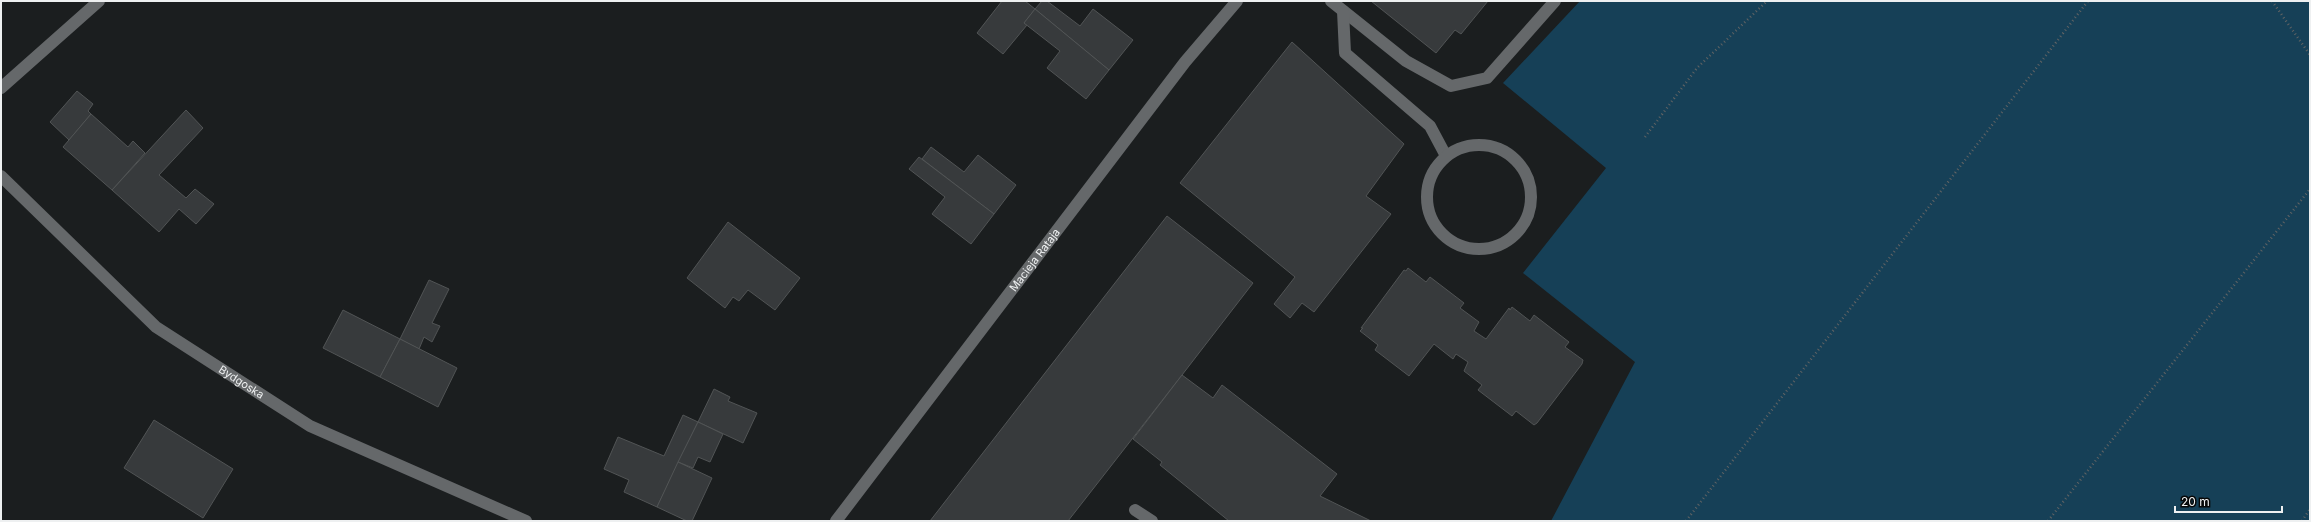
<svg xmlns="http://www.w3.org/2000/svg" width="2311" height="522" viewBox="0 0 2311 522" font-family="Inter,sans-serif">
<style>
.green{fill:#164057}
.building{fill:#373a3c;stroke:#515455}
.lines{fill:none;stroke-linecap:round;stroke-linejoin:round}
.path{stroke:#616364;stroke-width:2.5;stroke-dasharray:1 3;stroke-linecap:butt}
.minor{stroke:#65686a;stroke-width:12}
.labels{text-anchor:middle;dominant-baseline:central;stroke-width:3;stroke-linejoin:round;paint-order:stroke}
.street-label{font-size:11px;fill:#eef0f1;stroke:#070808}
</style>
<rect width="100%" height="100%" fill="#1b1e1f"/>
<path class="green" d="M1580 1H2310V521H1551L1635 362 1523 273 1606 168 1503 83Z"/>
<g class="building">
<path d="M1002 1H1025L1035 9 1024 23 1027 25 1003 54 977 33Z"/>
<path d="M1042 1H1047L1080 26 1093 9 1133 40 1109 70 1035 9Z"/>
<path d="M1371 1H1488L1461 34 1455 30 1436 53Z"/>
<path d="M1035 9 1109 70 1086 99 1047 68 1060 51 1024 23Z"/>
<path d="M1292 42 1404 144 1366 196 1391 214 1314 312 1302 303 1290 318 1274 304 1295 277 1180 183Z"/>
<path d="M77 91 93 104 88 111 91 114 69 140 50 122Z"/>
<path d="M186 110 203 128 159 175 186 198 195 189 214 204 196 224 179 209 159 232 112 190Z"/>
<path d="M91 114 128 147 133 141 145 153 112 190 63 147Z"/>
<path d="M931 147 964 172 978 155 1016 185 994 214 922 159Z"/>
<path d="M919 157 994 214 971 244 932 214 945 197 909 169Z"/>
<path d="M1167 216 1253 283 1182 375 1068 521H930Z"/>
<path d="M728 222 800 278 775 310 748 290 739 301 733 297 725 308 687 278Z"/>
<path d="M1408 268 1426 282 1430 277 1464 303 1460 308 1479 322 1474 331 1486 339 1509 308 1510 310 1512 307 1530 321 1534 315 1569 342 1565 347 1583 360 1582 364 1537 423 1534 425 1516 411 1512 416 1478 390 1482 385 1464 371 1468 362 1456 354 1453 359 1434 344 1409 376 1375 350 1378 345 1360 331 1363 328H1361L1404 270 1406 271Z"/>
<path d="M429 280 449 289 432 323 440 326 432 342 424 337 419 349 400 339Z"/>
<path d="M343 310 400 339 380 377 323 348Z"/>
<path d="M400 339 457 368 438 407 380 377Z"/>
<path d="M1182 375 1213 398 1222 385 1337 474 1320 496 1371 521H1229L1160 465 1162 462 1133 439Z"/>
<path d="M714 389 730 397 728 401 757 413 743 443 698 422Z"/>
<path d="M683 415 698 422 657 507 624 492 629 480 604 469 618 437 664 456Z"/>
<path d="M154 420 233 469 203 518 124 468Z"/>
<path d="M698 422 723 434 710 462 698 457 693 468 678 462Z"/>
<path d="M678 462 712 478 692 521H687L657 507Z"/>
</g>
<g class="lines">
<g class="path">
<path d="M2272 1 2310 55"/>
<path d="M1645 137 1697 68 1767 1"/>
<path d="M1686 521 2088 1"/>
<path d="M2048 521 2310 189"/>
<path d="M2302 521 2310 509"/>
</g>
<g class="minor">
<path d="M1331 1 1406 61 1451 86 1487 78 1555 1"/>
<path d="M1343 11 1345 53 1430 126 1446 156"/>
<path d="M1 88 99 1"/>
<circle cx="1479" cy="197" r="52"/>
<path id="s1" d="M1 176 156 327 310 426 526 521"/>
<path d="M1135 510 1152 521"/>
<path id="s2" d="M836 521 1185 62 1237 1"/>
</g>
</g>
<g class="labels">
<g class="street-label">
<text stroke="none"><textPath href="#s2" startOffset="328">Macieja Rataja</textPath></text>
<text stroke="none"><textPath href="#s1" startOffset="318">Bydgoska</textPath></text>
</g>
</g>
<rect width="2311" height="522" fill="none" stroke="#eef0f1" stroke-width="4"/>
<path d="M2175 506v6h107v-6" fill="none" stroke="#eef0f1" stroke-width="2"/>
<text x="2181" y="506" font-size="12" fill="#eef0f1" stroke="#070808" stroke-width="3" paint-order="stroke">20 m</text>
</svg>
